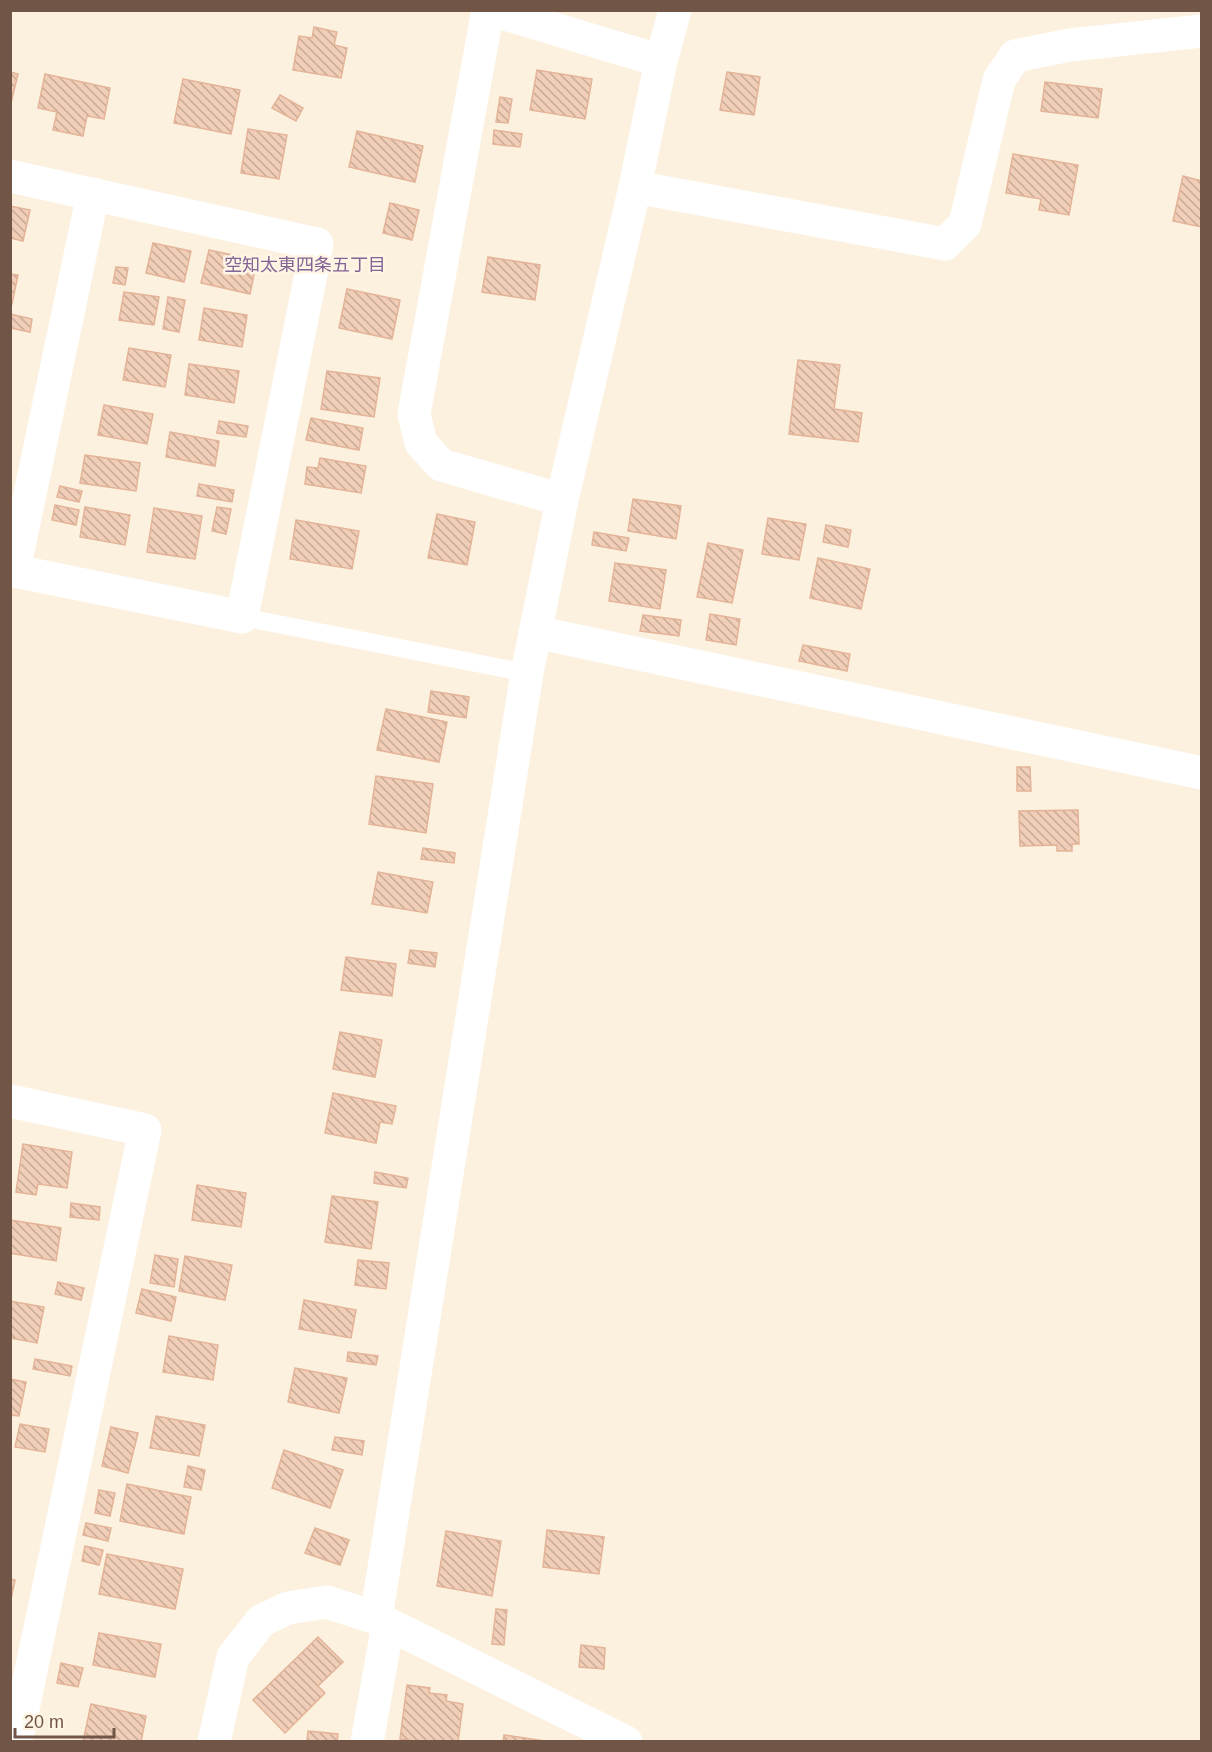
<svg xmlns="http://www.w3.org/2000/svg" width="1212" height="1752" viewBox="0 0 1212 1752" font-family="Helvetica,'Noto Sans JP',sans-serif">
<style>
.building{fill:url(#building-back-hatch);stroke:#e3b497;stroke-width:1.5}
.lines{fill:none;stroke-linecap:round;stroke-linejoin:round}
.lane{stroke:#fff;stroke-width:18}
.street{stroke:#fff;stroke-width:33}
.labels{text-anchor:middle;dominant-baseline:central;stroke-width:5;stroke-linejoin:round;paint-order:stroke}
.neighbourhood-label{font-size:18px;fill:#846395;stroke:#fff5e4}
</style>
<defs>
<pattern id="building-back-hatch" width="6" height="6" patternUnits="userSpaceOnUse" patternTransform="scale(1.5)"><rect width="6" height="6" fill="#f1ceb7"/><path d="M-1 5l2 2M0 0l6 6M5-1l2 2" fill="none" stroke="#c8aa97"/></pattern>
</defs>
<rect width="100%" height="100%" fill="#fcf1df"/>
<g class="building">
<path d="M314 27 337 32 334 45 347 48 341 78 293 70 299 36 312 38Z"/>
<path d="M537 70 592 79 585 119 530 110Z"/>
<path d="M10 72 18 74 10 107Z"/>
<path d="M727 72 760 77 754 115 720 110Z"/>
<path d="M45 74 110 88 104 119 87 116 83 136 53 130 57 112 38 108Z"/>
<path d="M183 79 240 90 231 134 174 123Z"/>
<path d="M1045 82 1102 89 1098 118 1041 111Z"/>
<path d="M280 95 303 108 296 121 272 108Z"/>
<path d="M500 97 512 99 508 123 496 122Z"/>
<path d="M248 129 287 135 279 179 241 173Z"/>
<path d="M494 130 522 134 520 147 493 144Z"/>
<path d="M357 131 423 146 415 182 349 167Z"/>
<path d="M1013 154 1078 165 1069 215 1039 210 1041 199 1006 193Z"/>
<path d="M1183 176 1202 181V227L1173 221Z"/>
<path d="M390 203 419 210 412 240 383 233Z"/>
<path d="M10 206 30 210 23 241 10 238Z"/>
<path d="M153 243 191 251 184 282 146 273Z"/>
<path d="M209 250 257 260 250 294 201 283Z"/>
<path d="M488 257 540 265 535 300 482 292Z"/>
<path d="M116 267 128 268 125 285 113 283Z"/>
<path d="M10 274 18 275 12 304 10 303Z"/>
<path d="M347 289 400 300 392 339 339 328Z"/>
<path d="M124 292 159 297 154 325 119 320Z"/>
<path d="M168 297 185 300 179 332 163 329Z"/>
<path d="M204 308 247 315 242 347 199 340Z"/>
<path d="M10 314 32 319 30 332 10 328Z"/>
<path d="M129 348 171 355 165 387 123 380Z"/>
<path d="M798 360 840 365 834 409 862 413 858 442 789 434Z"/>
<path d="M189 364 239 371 234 403 185 395Z"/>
<path d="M327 371 380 378 374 417 321 409Z"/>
<path d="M104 405 153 414 147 444 98 435Z"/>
<path d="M311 418 363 428 359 450 306 440Z"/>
<path d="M219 421 248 426 246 437 217 433Z"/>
<path d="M170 432 219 441 215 466 166 457Z"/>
<path d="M85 455 140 463 136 491 80 483Z"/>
<path d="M320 458 366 466 361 493 305 484 307 467 318 468Z"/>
<path d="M199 484 234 490 232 502 197 496Z"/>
<path d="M60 486 82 491 79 502 57 497Z"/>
<path d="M633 499 681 506 676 539 628 531Z"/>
<path d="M55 505 79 510 76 525 52 520Z"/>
<path d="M85 507 130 515 125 545 80 537Z"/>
<path d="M217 507 231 509 226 534 212 531Z"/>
<path d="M154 508 202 516 195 559 147 552Z"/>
<path d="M437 514 475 522 467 565 428 558Z"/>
<path d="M768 518 806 524 799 560 762 554Z"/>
<path d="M296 520 359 531 352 569 290 559Z"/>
<path d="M826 525 851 530 848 547 823 542Z"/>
<path d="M594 532 629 538 626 551 592 545Z"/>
<path d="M708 543 743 550 732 603 697 597Z"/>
<path d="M818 558 870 569 861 609 810 598Z"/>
<path d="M615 563 666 570 660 609 609 601Z"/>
<path d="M710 614 740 619 736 645 706 640Z"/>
<path d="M643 615 681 620 679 636 640 631Z"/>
<path d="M803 645 850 654 847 671 799 661Z"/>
<path d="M431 691 469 697 466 718 428 712Z"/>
<path d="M386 709 447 722 439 762 377 750Z"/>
<path d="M1017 767H1030L1031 791H1017Z"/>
<path d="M376 776 433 784 426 833 369 824Z"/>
<path d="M1078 810 1079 844H1072V851H1057V845L1020 846 1019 811Z"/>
<path d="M423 848 455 853 454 863 421 859Z"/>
<path d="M378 872 433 882 427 913 372 904Z"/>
<path d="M410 950 437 953 435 967 408 963Z"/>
<path d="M346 957 396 964 392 996 341 990Z"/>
<path d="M340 1032 382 1040 375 1077 333 1069Z"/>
<path d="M333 1093 396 1106 392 1124 380 1122 376 1143 325 1133Z"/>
<path d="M23 1144 72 1152 67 1188 38 1184 36 1195 16 1192Z"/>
<path d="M375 1172 408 1178 406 1188 374 1183Z"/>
<path d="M197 1185 246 1193 241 1227 192 1220Z"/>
<path d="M332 1196 378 1202 371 1249 325 1242Z"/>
<path d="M71 1203 100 1207 99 1220 70 1217Z"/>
<path d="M10 1220 61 1228 56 1261 10 1253Z"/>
<path d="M155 1255 178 1259 174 1287 150 1283Z"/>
<path d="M185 1256 232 1265 225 1300 179 1291Z"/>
<path d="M358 1260 389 1263 386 1289 355 1285Z"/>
<path d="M58 1282 84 1288 81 1300 55 1294Z"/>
<path d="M142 1289 176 1297 171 1321 136 1313Z"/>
<path d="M304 1300 356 1310 351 1338 299 1329Z"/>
<path d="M10 1301 44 1307 37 1343 10 1338Z"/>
<path d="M169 1336 218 1345 213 1380 163 1372Z"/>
<path d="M348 1352 378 1356 376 1365 347 1361Z"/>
<path d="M35 1359 72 1366 70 1376 33 1369Z"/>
<path d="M295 1368 347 1378 339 1413 288 1402Z"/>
<path d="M10 1379 26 1382 19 1416 10 1415Z"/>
<path d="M156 1416 205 1425 199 1456 150 1448Z"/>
<path d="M20 1424 49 1429 45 1452 15 1447Z"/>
<path d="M111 1427 138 1433 128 1473 102 1466Z"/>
<path d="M335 1437 364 1441 362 1455 332 1450Z"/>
<path d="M284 1450 343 1470 330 1508 272 1488Z"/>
<path d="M188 1466 205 1470 201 1490 184 1487Z"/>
<path d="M127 1484 191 1497 184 1534 120 1521Z"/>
<path d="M99 1490 115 1493 110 1516 95 1513Z"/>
<path d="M86 1523 111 1528 108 1541 83 1535Z"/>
<path d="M315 1528 349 1540 340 1565 305 1553Z"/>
<path d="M547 1530 604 1537 599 1574 543 1567Z"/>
<path d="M446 1531 501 1541 492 1596 437 1586Z"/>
<path d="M85 1546 103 1550 99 1565 82 1561Z"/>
<path d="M107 1554 183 1569 175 1609 99 1594Z"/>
<path d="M10 1579 15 1580 10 1604Z"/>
<path d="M496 1609 507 1610 504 1645 492 1644Z"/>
<path d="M99 1633 161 1644 155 1677 93 1665Z"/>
<path d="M318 1637 343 1662 318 1686 325 1693 285 1733 253 1700Z"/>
<path d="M581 1645 605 1648 604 1669 579 1667Z"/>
<path d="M61 1663 83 1668 78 1687 57 1683Z"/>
<path d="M407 1685 430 1688 429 1693 447 1695 446 1701 463 1704 458 1742H422L400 1739Z"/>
<path d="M91 1704 146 1716 141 1742H83Z"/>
<path d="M308 1731 338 1734 337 1742H307Z"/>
<path d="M504 1735 552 1742H503Z"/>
</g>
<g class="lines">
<path class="lane" d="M242 617 527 673"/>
<g class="street">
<path d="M488 10 414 414 421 443 441 465 562 500"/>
<path d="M492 10 661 61"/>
<path d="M10 176 317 244 242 617 10 570"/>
<path d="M635 187 945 244 965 224 999 80 1015 56 1070 45 1202 31"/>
<path d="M14 570 93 194"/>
<path d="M535 632 1202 773"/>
<path d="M10 1101 145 1130 16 1742"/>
<path d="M376 1618 527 673 562 500 635 187 661 61 675 10"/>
<path d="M214 1742 233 1657 261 1621 288 1608 327 1602 376 1618 626 1742"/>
<path d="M367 1742 388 1625"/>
</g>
</g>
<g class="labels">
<g class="neighbourhood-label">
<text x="305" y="265">空知太東四条五丁目</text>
</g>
</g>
<rect width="1212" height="1752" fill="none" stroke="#715647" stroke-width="24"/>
<path d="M15 1728v9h99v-9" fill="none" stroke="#715647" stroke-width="3"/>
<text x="24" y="1728" font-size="18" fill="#715647" stroke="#fff5e4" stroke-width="4.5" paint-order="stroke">20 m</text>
</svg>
